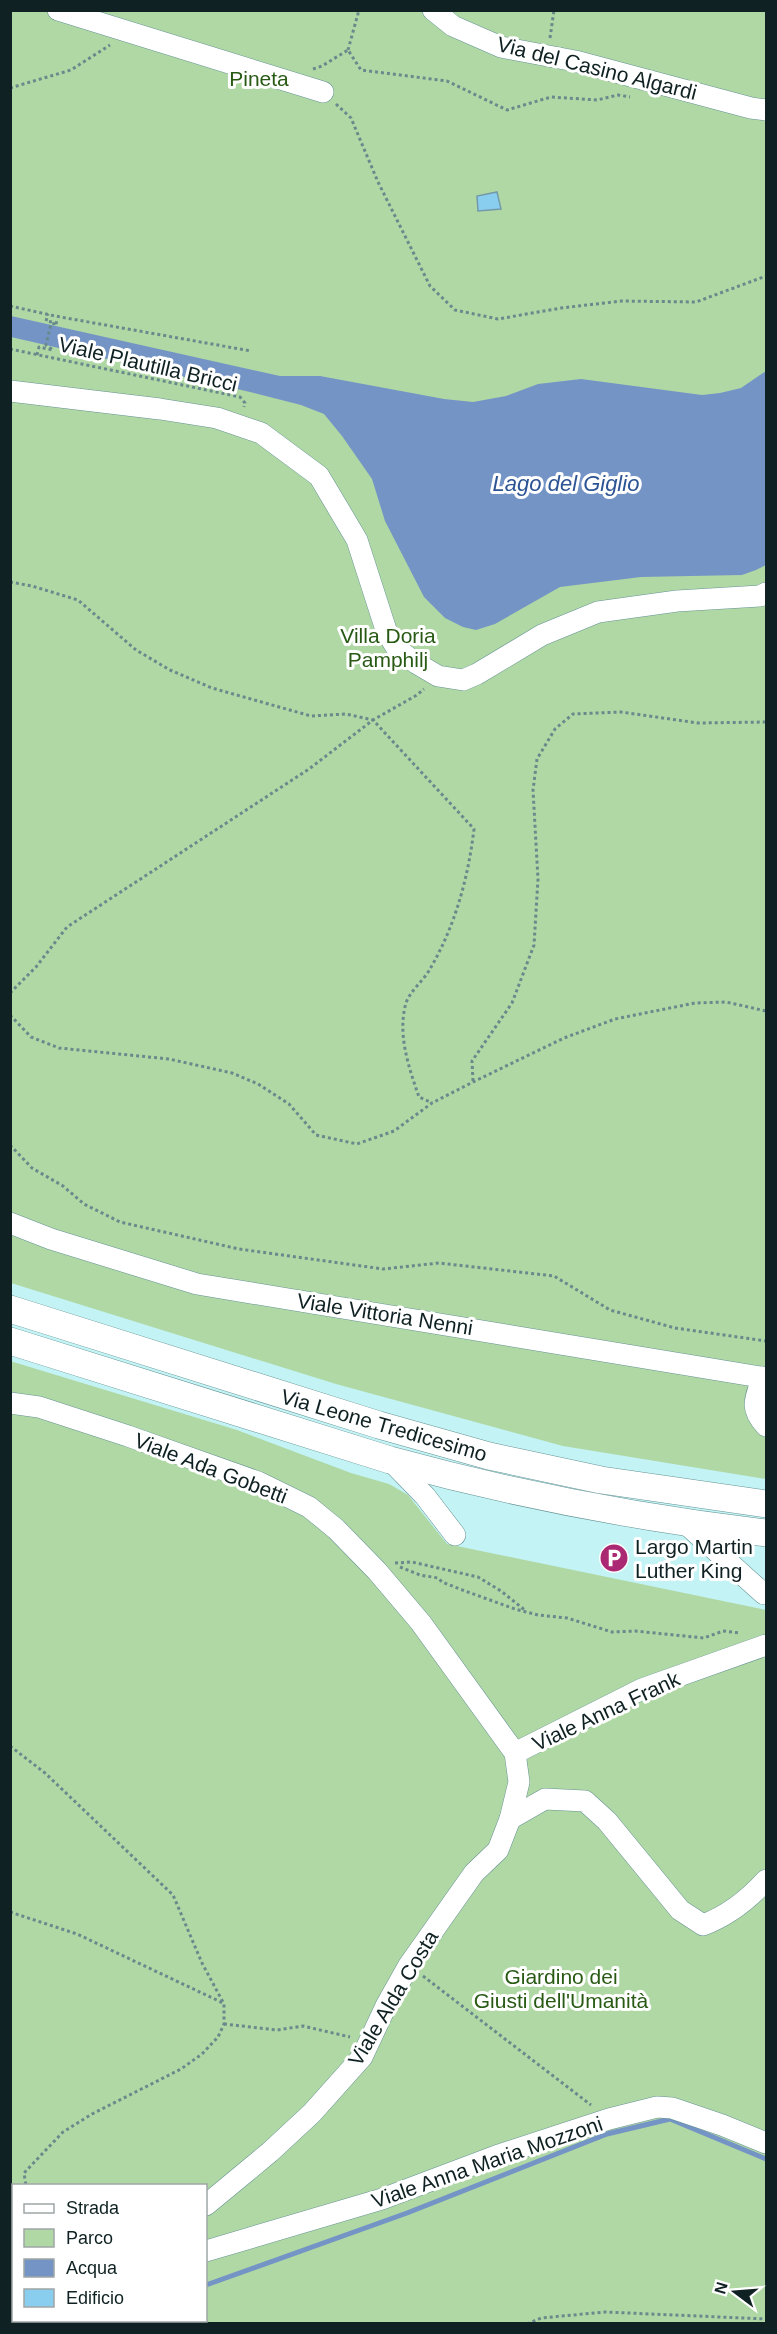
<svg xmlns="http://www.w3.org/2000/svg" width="777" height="2334" viewBox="0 0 777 2334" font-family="Arial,sans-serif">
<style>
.green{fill:#b0d8a4;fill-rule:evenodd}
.water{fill:#7594c6}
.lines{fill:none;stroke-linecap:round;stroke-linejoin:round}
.stream{stroke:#7594c6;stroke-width:5}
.building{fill:#89ceef;stroke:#7499ab;stroke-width:1.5}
.minor-casing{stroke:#669394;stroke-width:22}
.major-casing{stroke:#669394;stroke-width:28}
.path{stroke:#698a8c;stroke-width:3;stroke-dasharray:3 3;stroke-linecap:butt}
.minor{stroke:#fff;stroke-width:21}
.major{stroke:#fff;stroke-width:27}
.labels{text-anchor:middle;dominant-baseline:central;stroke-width:6;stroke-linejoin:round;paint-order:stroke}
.street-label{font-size:21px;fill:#0f2122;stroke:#fff}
.park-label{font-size:21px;fill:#285a14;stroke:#fff}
.poi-label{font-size:21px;fill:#0f2122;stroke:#fff;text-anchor:start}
.water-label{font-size:22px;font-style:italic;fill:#2c5393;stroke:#fff}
</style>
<rect width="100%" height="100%" fill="#c3f3f5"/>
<g class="green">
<path d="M10 11H766V1479L563 1446 336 1384 11 1283Z"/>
<path d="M10 1361 237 1430 351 1473 389 1484 408 1495 447 1544 766 1610V2323H11ZM14 2186H206V2320H14Z"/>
</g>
<path class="water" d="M11 316 280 376H320L444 399 473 402 506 396 538 384 581 379 702 395 720 393 741 388 766 371V565L756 570 742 575 641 577 560 587 495 624 476 630 463 627 445 618 424 597 385 521 372 479 342 436 324 414 301 405 250 392 11 337Z"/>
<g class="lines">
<g class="stream">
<path d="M206 2285 407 2213 607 2134 670 2119 766 2159"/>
<path d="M121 2324 125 2320"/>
</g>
</g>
<path class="building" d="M497 192 501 209 478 211 477 196Z"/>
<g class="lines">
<g class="minor-casing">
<g id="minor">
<path d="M58 10 323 92"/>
<path d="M433 10 453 26 501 47 575 61 751 108 766 110"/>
<path d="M10 391 160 409 217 418 261 433 319 476 357 540 386 630 397 649 416 663 438 676 463 680 477 674 542 635 598 612 677 601 760 596 766 593"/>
<path d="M10 1223 51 1239 197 1284 766 1378"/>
<path d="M763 1377C755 1399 749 1408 766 1426"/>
<path d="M10 1403 39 1407 128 1436 258 1482 309 1507 336 1529 377 1571 421 1623 515 1753 519 1782 510 1819 498 1850 474 1873 409 1965 386 2006 362 2057 312 2113 270 2152 206 2205"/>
<path d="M391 1461 425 1496 455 1535"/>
<path d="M685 1523 764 1594"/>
<path d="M515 1753 642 1689 766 1645"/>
<path d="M510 1819 545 1799 585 1801 607 1821 680 1910 703 1925C729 1915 748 1900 766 1880"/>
<path d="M206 2251 382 2199 496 2156 609 2119 657 2107 672 2108 722 2125 766 2143"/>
<path d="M10 2309 14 2308"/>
</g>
</g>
<g class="major-casing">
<g id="major">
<path d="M10 1309 379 1425 489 1456 601 1480 766 1504"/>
<path d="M10 1341 390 1460C514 1494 639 1518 766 1533"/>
</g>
</g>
<g class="path">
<path d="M550 38 554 10"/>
<path d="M348 50 359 10"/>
<path d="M313 69 322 66 348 50 361 70 447 81 507 110 551 97 597 100 618 95 630 97"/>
<path d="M10 88 71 70 110 45"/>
<path d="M336 104 351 118 378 182 430 286 455 310 498 319 561 308 622 301 696 302 766 276"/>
<path d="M10 306 55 316 251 351"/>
<path d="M10 349 240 397 245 403 244 407"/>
<path d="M37 355 39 347 53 350 46 345 51 324 58 323 46 321 48 314"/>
<path d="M10 582 32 586 78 600 136 650 170 670 212 688 311 716 346 714 373 720 474 829C468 879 455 926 430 969 424 980 410 991 406 1003 397 1034 409 1068 419 1097L432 1103"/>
<path d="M10 993 36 967 67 927 309 769 373 720 417 695 424 689"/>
<path d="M10 1015 31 1037 59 1048 169 1059 232 1073 258 1084 289 1104 316 1135 357 1144 394 1131 432 1103 473 1082 564 1038 615 1019 695 1003 726 1002 766 1011"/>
<path d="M473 1081 472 1061 512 1003 534 945 538 879 533 790 537 759 555 729 573 714 621 712 698 723 766 722"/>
<path d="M10 1145 32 1168 63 1186 84 1204 120 1222 239 1249 383 1269 439 1263 554 1276 610 1310 675 1328 766 1341"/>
<path d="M395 1563 412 1562 478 1577 501 1591 526 1611"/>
<path d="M400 1567 420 1575 438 1578 442 1582 465 1591 515 1609 538 1615 567 1618 612 1632 635 1631 704 1638 723 1631 740 1633"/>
<path d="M10 1746 45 1773 173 1895 202 1963 224 2004V2024L218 2037 202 2054 181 2069 92 2114 63 2132 24 2173 26 2186"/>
<path d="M10 1912 77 1934 223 2003"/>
<path d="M423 1976 591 2105"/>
<path d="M224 2024 277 2030 303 2026 350 2037"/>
<path d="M10 2263 14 2265"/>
<path d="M60 2320 62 2324"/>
<path d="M527 2324 541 2318 605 2312 766 2319"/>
</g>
<use href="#minor" class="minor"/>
<use href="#major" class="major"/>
</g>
<defs>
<g id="parking-disc" transform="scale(1.5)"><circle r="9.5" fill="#ab2872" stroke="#fff"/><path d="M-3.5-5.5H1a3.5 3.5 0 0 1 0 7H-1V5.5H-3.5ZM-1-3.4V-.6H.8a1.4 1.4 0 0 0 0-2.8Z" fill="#fff"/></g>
</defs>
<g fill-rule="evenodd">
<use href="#parking-disc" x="614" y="1558"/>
</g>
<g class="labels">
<g class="street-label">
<text transform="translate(597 68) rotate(14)">Via del Casino Algardi</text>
<text transform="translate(148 364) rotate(13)">Viale Plautilla Bricci</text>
<text transform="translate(385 1314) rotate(9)">Viale Vittoria Nenni</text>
<text transform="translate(384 1425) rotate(16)">Via Leone Tredicesimo</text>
<text transform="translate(211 1468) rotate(21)">Viale Ada Gobetti</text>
<text transform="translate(606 1711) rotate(-25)">Viale Anna Frank</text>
<text transform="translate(393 1998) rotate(-59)">Viale Alda Costa</text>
<text transform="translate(487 2162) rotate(-19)">Viale Anna Maria Mozzoni</text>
</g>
<g class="park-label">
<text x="259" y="78">Pineta</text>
<text x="388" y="635">Villa Doria<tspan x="388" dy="24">Pamphilj</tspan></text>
<text x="561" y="1976">Giardino dei<tspan x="561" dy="24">Giusti dell'Umanità</tspan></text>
</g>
<g class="poi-label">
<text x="635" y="1546">Largo Martin<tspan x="635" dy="24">Luther King</tspan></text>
</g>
<g class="water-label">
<text x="566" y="483">Lago del Giglio</text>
</g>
</g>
<rect width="777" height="2334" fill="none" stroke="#0f2122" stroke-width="24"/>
<rect x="12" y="2184" width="195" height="138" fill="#ffffff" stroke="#9fa6a7" stroke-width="1.5"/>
<rect x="24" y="2204" width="30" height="9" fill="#ffffff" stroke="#9fa6a7" stroke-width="1.5"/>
<text x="66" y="2214" font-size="18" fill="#0f2122">Strada</text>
<rect x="24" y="2229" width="30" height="18" fill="#b0d8a4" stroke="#9fa6a7" stroke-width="1.5"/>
<text x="66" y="2244" font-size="18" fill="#0f2122">Parco</text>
<rect x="24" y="2259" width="30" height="18" fill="#7594c6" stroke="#9fa6a7" stroke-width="1.5"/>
<text x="66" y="2274" font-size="18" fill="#0f2122">Acqua</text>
<rect x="24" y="2289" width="30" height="18" fill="#89ceef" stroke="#9fa6a7" stroke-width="1.5"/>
<text x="66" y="2304" font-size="18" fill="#0f2122">Edificio</text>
<g transform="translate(735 2292) rotate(286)" stroke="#ffffff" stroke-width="4.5" paint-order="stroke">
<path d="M0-4.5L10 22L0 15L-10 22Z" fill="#0f2122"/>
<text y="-9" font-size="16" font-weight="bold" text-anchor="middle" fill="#0f2122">N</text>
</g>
</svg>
